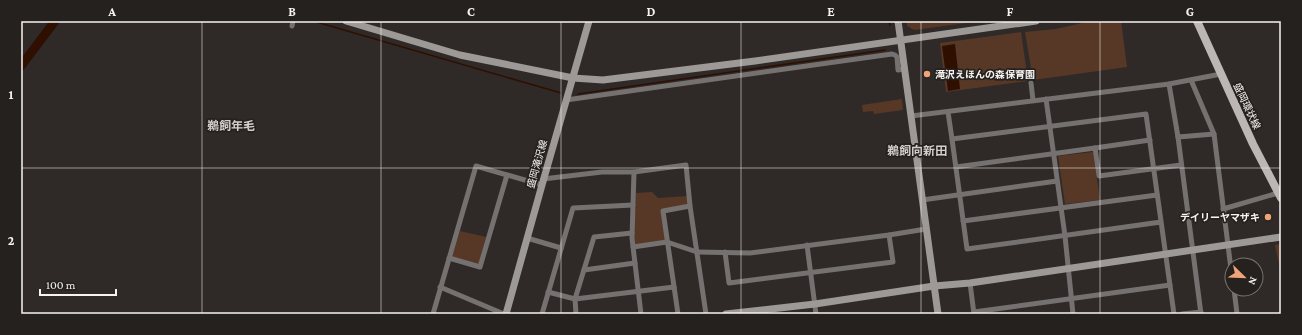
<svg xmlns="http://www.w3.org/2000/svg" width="1302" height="335" viewBox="0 0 1302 335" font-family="'Crimson Pro','Noto Sans JP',serif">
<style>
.green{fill:#573826}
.water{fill:#2f0f00}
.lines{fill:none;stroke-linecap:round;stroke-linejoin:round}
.stream{stroke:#2f0f00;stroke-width:1.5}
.river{stroke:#2f0f00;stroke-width:9}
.street{stroke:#747170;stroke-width:5}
.secondary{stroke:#9d9996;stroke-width:7}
.primary{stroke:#bcb7b4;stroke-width:8}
.grid{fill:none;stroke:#f6f3f1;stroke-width:1;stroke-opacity:0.55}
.poi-dot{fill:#efa377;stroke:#25211e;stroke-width:1.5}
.labels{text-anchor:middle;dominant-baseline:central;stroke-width:3.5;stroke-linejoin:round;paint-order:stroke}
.poi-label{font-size:10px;font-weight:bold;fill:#f6f3f1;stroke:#25211e;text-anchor:start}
.street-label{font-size:10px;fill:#f6f3f1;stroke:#25211e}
.quarter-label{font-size:12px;font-weight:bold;fill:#d5cecb;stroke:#25211e}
.neatline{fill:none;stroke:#f6f3f1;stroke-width:1.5}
.grid-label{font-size:13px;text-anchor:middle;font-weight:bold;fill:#f6f3f1}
</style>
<rect width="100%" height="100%" fill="#2f2a28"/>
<g class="green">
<path d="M907 21H981L914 30 907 26Z"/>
<path d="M1091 21H1121L1127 67 1033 80 1025 32 1056 29Z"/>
<path d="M1021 32 1028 81 946 92 940 43Z"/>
<path d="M902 99 903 110 874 114 873 111 863 112 862 105Z"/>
<path d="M1093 152 1100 200 1065 204 1058 156Z"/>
<path d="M652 192 658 198 688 196 689 205 661 210 666 241 634 245 636 193Z"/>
<path d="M460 231 486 237 479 263 477 265 452 257Z"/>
<path d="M1281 244V267L1280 268 1275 245Z"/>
</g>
<path class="water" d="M955 44 960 89 948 91 942 46Z"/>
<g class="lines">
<g class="stream">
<path d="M313 21 561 93"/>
<path d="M889 21 890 25"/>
<path d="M578 94 885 50"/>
</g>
<path class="river" d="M21 66 55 21"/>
<g class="street">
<path d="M292 26 293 21"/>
<path d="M1191 80 1214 134 1232 277"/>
<path d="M1031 83 1033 100"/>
<path d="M1169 84 1178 137 1201 314"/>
<path d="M1046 99 1065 236 1073 314"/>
<path d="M566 100 892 54 895 55 897 57 898 70 905 69"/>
<path d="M948 112 952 139"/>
<path d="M911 116 1169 84 1221 74"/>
<path d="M1178 137 1214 134"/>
<path d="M1095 148 1150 140"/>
<path d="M956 167 1095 148 1099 176 1181 165"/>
<path d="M634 172 632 238 641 314"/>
<path d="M543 179 602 172H634L686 165 690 206 706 314"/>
<path d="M922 200 1057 181"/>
<path d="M1223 209 1278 193"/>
<path d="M963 221 1157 195"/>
<path d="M1161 222 967 249 952 139 1146 114 1174 314"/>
<path d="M527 238 561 248"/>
<path d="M807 245 816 314"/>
<path d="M633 247 667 242 697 252 750 253 889 235 926 229"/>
<path d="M725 252 729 283 893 262 889 235"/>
<path d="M449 258 480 267 507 175"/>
<path d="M584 270 635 263"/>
<path d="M970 283 974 314"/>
<path d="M440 287 504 314"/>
<path d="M1234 289 1237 314"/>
<path d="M548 292 575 299 674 287"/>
<path d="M974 312 1170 285"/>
<path d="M433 314 476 166 542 185"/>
<path d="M542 314 573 208 633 205"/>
<path d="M576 314 575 299 594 237 632 233"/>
<path d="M678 314 663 211 690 206"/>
<path d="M1182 314 1201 312"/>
</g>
<g class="secondary">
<path d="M346 21 460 55 573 78 603 80 755 61 1036 21"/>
<path d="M898 21 938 314"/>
<path d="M506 314 542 185 589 21"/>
<path d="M726 314 815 304 934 286 970 283 1281 237"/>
</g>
<path class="primary" d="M1197 21 1253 144 1281 198"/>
</g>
<path class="grid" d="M202 21V314M381 21V314M561 21V314M741 21V314M921 21V314M1100 21V314M21 168H1281"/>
<g class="poi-dot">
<circle cx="927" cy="74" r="4"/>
<circle cx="1268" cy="217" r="4"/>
</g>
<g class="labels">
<g class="poi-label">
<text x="935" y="74">滝沢えほんの森保育園</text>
<text x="1260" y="217" text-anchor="end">デイリーヤマザキ</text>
</g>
<g class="street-label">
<text transform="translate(1247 106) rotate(65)">盛岡環状線</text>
<text transform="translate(537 164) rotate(-74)">盛岡滝沢線</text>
</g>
<g class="quarter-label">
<text x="231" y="126">鵜飼年毛</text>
<text x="917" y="151">鵜飼向新田</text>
</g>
</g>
<rect width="1302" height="335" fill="none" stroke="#25211e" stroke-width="44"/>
<g transform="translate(1244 277) rotate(113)"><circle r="19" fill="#25211e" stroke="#797572"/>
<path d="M0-3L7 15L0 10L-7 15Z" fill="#efa377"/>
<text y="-6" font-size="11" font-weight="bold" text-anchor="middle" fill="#f6f3f1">N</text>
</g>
<path d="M40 289v6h76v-6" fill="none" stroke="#f6f3f1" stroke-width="2"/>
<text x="46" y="289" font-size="12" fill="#f6f3f1" stroke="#25211e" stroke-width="3" paint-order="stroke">100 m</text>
<rect x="22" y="22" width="1258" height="291" class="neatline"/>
<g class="grid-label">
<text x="112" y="16">A</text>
<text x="292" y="16">B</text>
<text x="471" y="16">C</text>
<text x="651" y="16">D</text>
<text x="831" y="16">E</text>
<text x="1010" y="16">F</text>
<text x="1190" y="16">G</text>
<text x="11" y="99">1</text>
<text x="11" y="245">2</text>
</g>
</svg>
